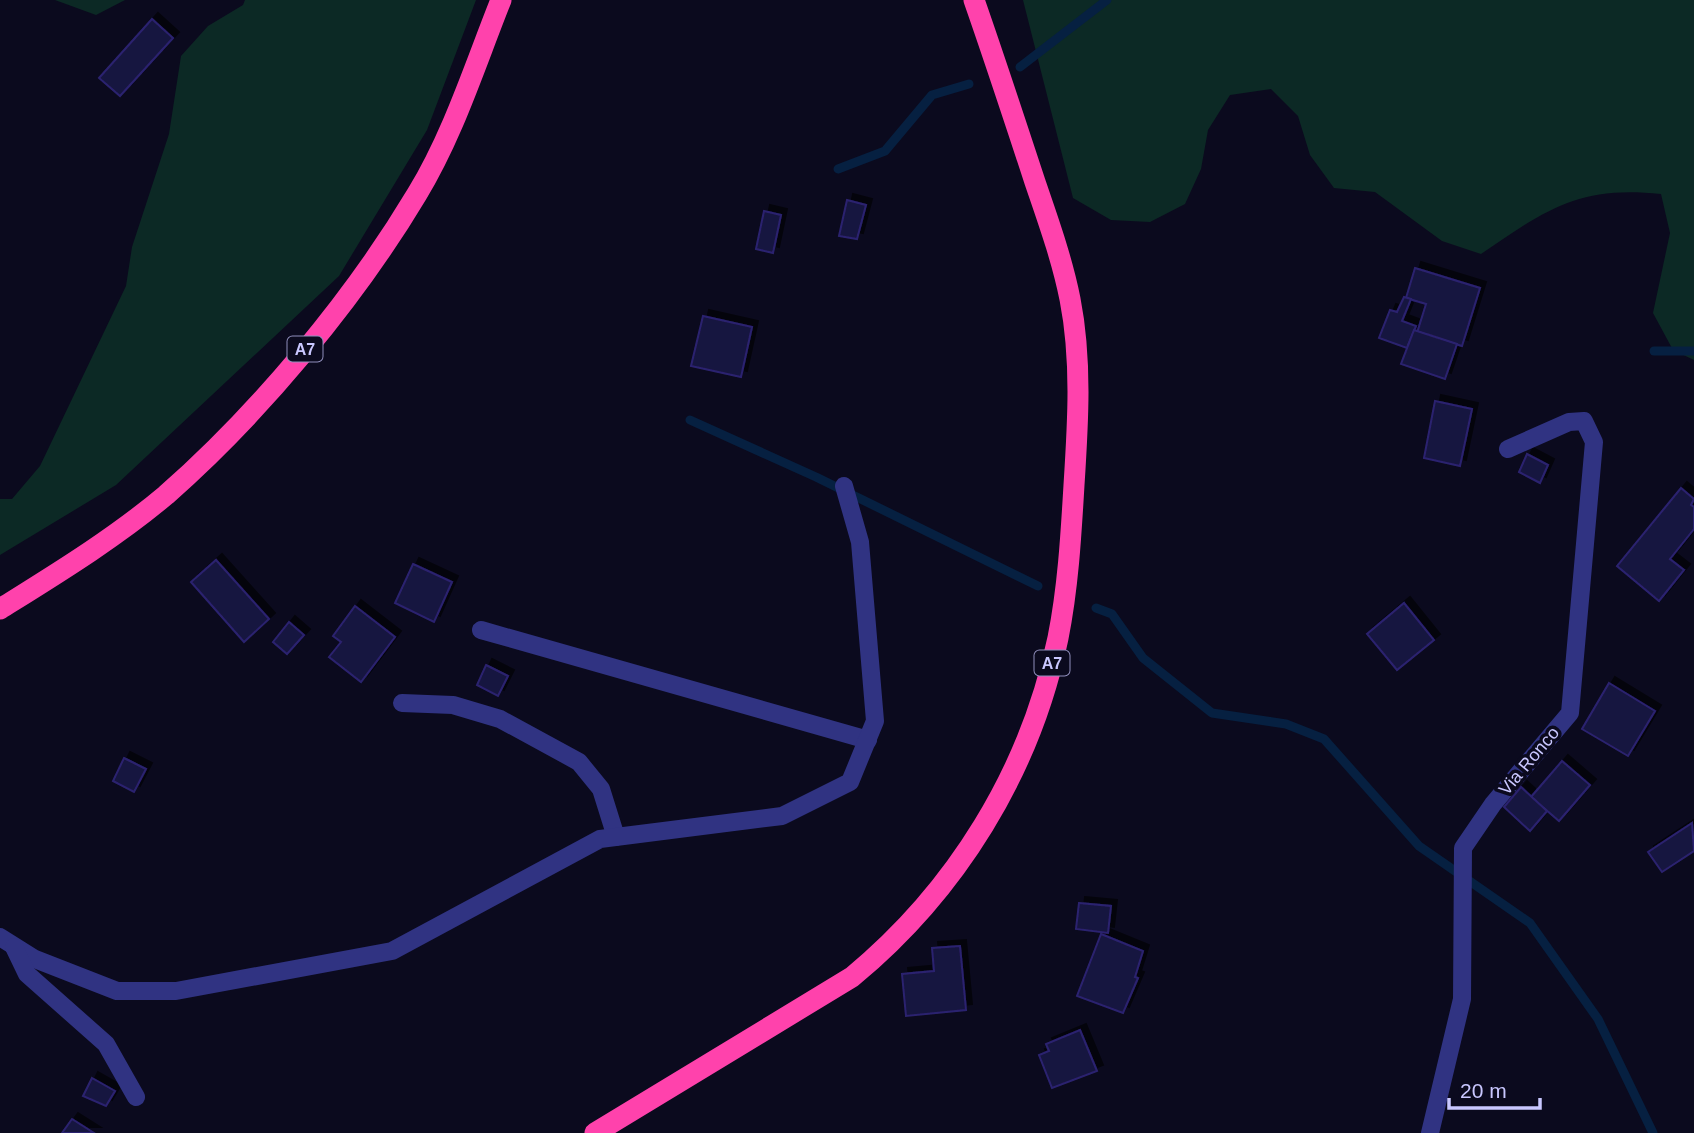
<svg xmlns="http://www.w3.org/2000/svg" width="1694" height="1133" viewBox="0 0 1694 1133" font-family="Helvetica,sans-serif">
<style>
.green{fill:#0c2925}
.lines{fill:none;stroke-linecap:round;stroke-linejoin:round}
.stream{stroke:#062041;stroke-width:9}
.building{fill:#191441;stroke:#2c236f;stroke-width:2;filter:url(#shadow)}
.minor{stroke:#303382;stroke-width:18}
.motorway{stroke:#ff42ac;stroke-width:21}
.labels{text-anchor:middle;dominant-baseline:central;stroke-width:7;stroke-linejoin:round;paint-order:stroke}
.shield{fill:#0b0a1e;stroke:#908ebc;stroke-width:2}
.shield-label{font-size:16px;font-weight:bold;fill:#c9c7ff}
.street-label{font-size:18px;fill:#c9c7ff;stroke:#0b0a1e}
</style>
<defs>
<filter id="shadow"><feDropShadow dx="6" dy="-6" stdDeviation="0" flood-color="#0009"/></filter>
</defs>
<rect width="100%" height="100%" fill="#0b0a1e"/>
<g class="green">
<path d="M55 0H125L96 15Z"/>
<path d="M245 0H476L427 130 339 276 116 485 0 555V499H12L40 466 126 286 132 247 169 134 181 56 208 26 243 5Z"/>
<path d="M1023 0H1694V360L1673 350 1653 313 1670 233 1661 194C1578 185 1546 210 1481 254L1442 241 1375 192 1334 188 1310 155 1298 116 1271 89 1230 95 1208 130 1201 169 1185 204 1150 222 1111 220 1073 198Z"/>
</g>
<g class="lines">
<g class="stream">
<path d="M1020 67 1107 0"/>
<path d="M838 169 885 151 932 95 969 84"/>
<path d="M1654 351H1694"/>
<path d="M690 420 816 477 1038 586"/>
<path d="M1096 608 1112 614 1143 658 1212 713 1286 724 1324 739 1419 846 1530 923 1598 1019 1653 1133"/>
</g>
</g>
<g class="building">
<path d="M152 19 173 38 120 96 99 78Z"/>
<path d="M847 200 866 205 857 239 839 236Z"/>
<path d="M764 211 781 215 773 253 756 249Z"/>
<path d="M1415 268 1480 288 1462 346 1417 333 1426 304 1406 298Z"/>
<path d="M1404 297 1411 299 1402 321 1416 326 1407 348 1379 338 1390 310 1397 312Z"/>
<path d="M703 316 752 327 741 377 691 366Z"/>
<path d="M1414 330 1457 344 1445 379 1401 364Z"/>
<path d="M1435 401 1472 409 1460 466 1424 458Z"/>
<path d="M1527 454 1548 465 1540 483 1519 472Z"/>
<path d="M1681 488 1694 499 1691 505 1694 507V529L1670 559 1684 570 1659 601 1617 566Z"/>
<path d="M216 560 269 619 244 642 191 582Z"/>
<path d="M413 564 452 582 434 622 395 603Z"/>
<path d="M1404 603 1434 640 1397 670 1367 634Z"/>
<path d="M355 606 395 637 361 682 329 657 341 642 333 636Z"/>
<path d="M289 622 304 635 287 654 273 642Z"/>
<path d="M486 665 508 676 498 696 477 685Z"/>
<path d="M1609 683 1655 711 1628 756 1582 729Z"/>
<path d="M124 758 146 769 134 792 113 781Z"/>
<path d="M1562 761 1590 785 1559 821 1531 797Z"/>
<path d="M1521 787 1547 811 1530 831 1504 807Z"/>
<path d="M1692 823 1694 851 1662 872 1648 852Z"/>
<path d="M1079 903 1111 906 1108 933 1076 929Z"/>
<path d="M1101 934 1143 951 1135 977 1138 978 1123 1013 1077 996Z"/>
<path d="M960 946 966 1010 906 1016 902 974 934 971 932 948Z"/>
<path d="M1080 1030 1097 1071 1052 1088 1039 1055 1049 1051 1046 1044Z"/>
<path d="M92 1078 115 1091 106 1106 83 1096Z"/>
<path d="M72 1119 94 1133H62Z"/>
</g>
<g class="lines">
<g class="minor">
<path d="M481 630 868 740"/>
<path d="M402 703 453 705 500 719 579 762 601 789 616 837"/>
<path d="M0 937 35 959 117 991H176L392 951 600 839 782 816 850 782 875 721 860 542 844 486"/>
<path d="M14 947 27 974 106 1044 136 1097"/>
<path d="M1430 1133 1462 999 1463 848 1493 804 1570 713 1594 442 1584 421 1569 422 1508 449"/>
</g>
<g class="motorway">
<path d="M0 609C56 574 115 538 166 495 259 413 353 301 417 194 453 135 475 65 501 0"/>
<path d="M595 1133 852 977C956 891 1030 772 1058 638 1068 588 1071 536 1074 485 1078 423 1082 360 1070 299 1062 259 1048 220 1035 182 1015 121 995 60 974 0"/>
</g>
</g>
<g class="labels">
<g class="shield">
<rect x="287.5" y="336.5" width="35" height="25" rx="5"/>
<rect x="1034.5" y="650.5" width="35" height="25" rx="5"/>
</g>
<g class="shield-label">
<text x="305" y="349">A7</text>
<text x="1052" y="663">A7</text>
</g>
<g class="street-label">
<text transform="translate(1529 761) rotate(-50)">Via Ronco</text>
</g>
</g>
<path d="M1449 1098v10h91v-10" fill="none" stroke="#c9c7ff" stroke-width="3.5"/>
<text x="1460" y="1098" font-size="21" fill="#c9c7ff" stroke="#0b0a1e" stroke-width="5" paint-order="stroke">20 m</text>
</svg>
